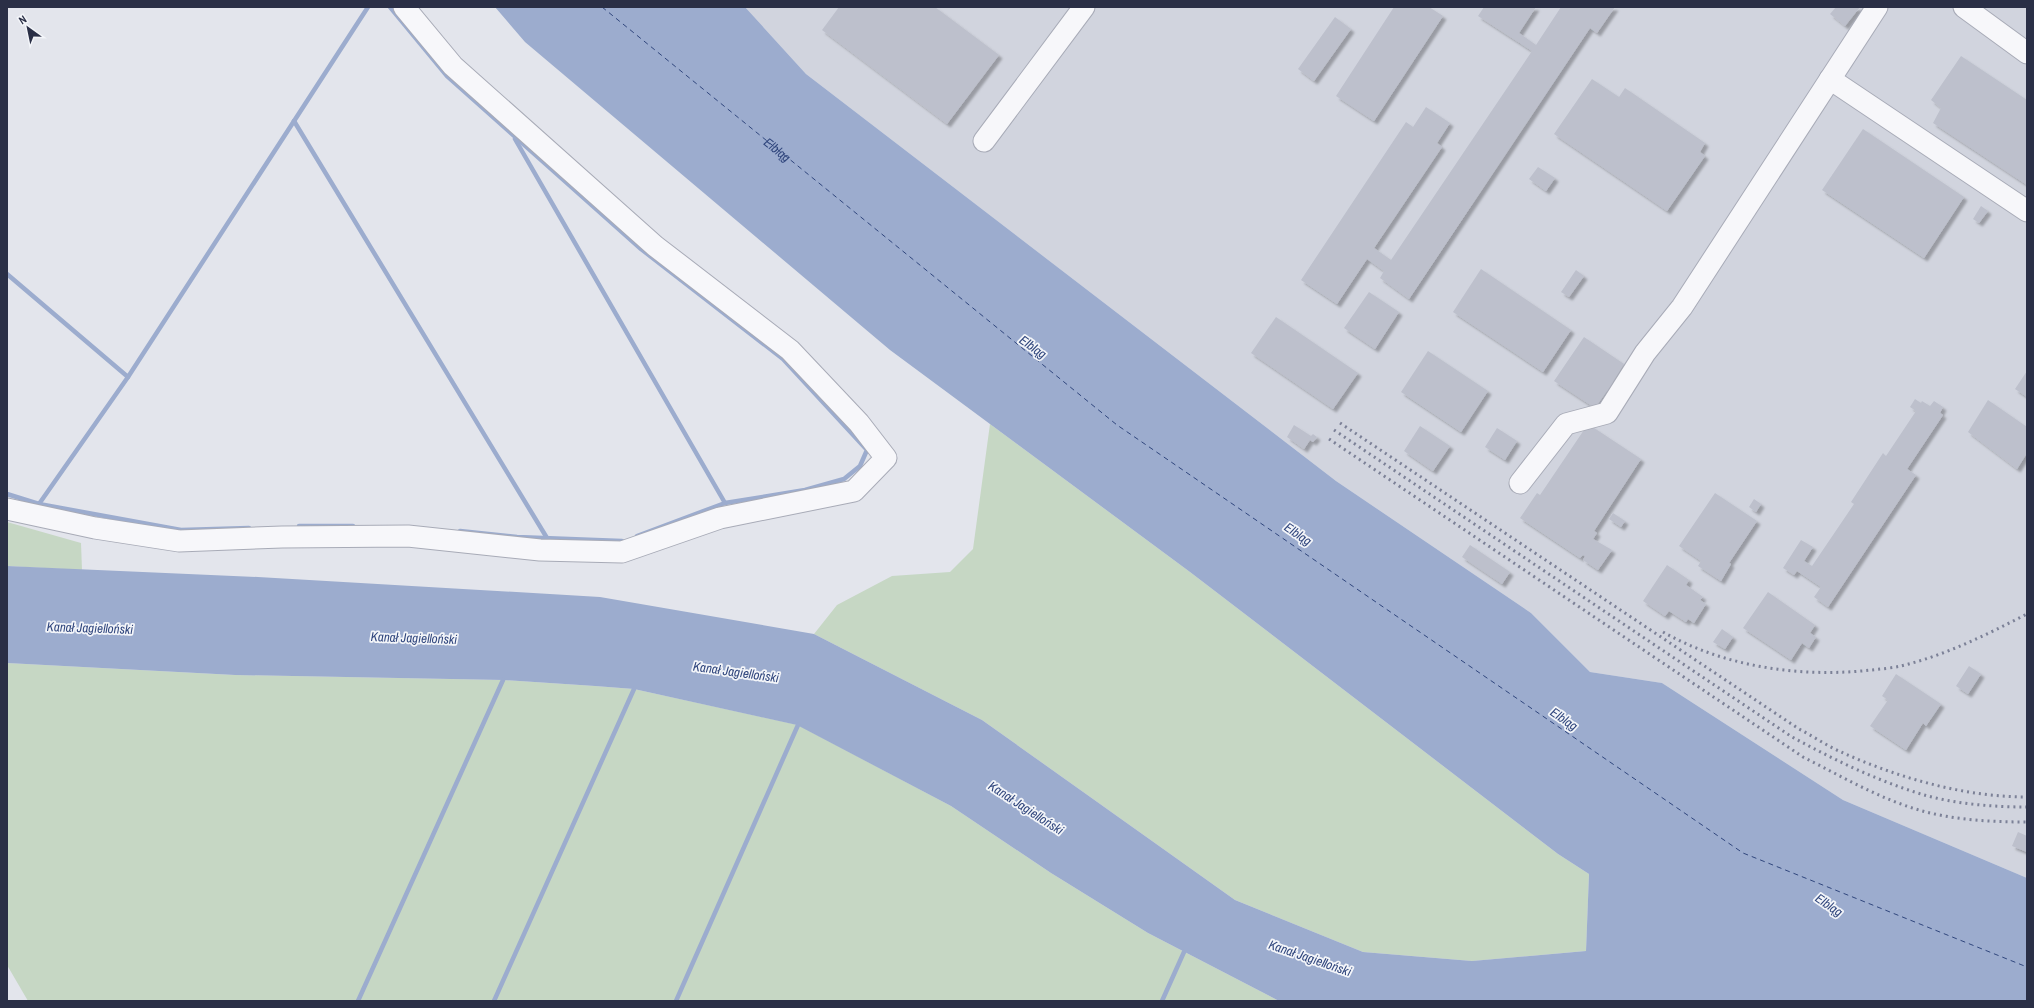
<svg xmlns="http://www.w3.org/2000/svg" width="2034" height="1008" viewBox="0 0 2034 1008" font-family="'Archivo Narrow',sans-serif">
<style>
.built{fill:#d1d4de}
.green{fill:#c6d7c4}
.water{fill:#9cacce}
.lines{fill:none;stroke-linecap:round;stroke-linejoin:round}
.stream{stroke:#9cacce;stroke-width:4.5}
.ferry{stroke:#30467d;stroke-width:1;stroke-dasharray:5 4;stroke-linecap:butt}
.building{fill:#bdc0cc;filter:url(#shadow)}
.minor-casing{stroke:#a8abb7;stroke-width:23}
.path{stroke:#c2c3cb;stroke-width:2.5;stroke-dasharray:3 3;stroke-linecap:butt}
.minor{stroke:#f7f7fa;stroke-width:21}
.rail{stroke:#7c8197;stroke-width:3;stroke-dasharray:2 4;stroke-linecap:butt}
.labels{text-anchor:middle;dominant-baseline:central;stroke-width:3.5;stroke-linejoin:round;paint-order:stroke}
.water-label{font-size:13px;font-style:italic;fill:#30467d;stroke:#f3f5f9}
</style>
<defs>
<filter id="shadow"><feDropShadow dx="3.5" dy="3.5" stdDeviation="1" flood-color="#0004"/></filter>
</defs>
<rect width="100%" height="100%" fill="#e3e5ec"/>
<path class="built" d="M745 7H2027V878L1843 800 1662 683 1590 672 1531 613 1336 481 806 74Z"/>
<g class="green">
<path d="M990 424 1190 572 1558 854 1589 874 1586 951 1472 961 1363 952 1235 900 982 720 814 634 837 605 892 576 950 572 973 549Z"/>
<path d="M7 522 81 543 82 570 7 566Z"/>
<path d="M7 663 235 675 503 680 595 686 634 689 798 725 951 806 1051 873 1148 933 1279 1001H28L7 965Z"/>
</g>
<path class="water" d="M495 7H745L806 74 1336 481 1531 613 1590 672 1662 683 1843 800 2027 878V1001H1279L1148 933 1051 873 951 806 797 725 634 689 595 686 503 680 235 675 7 663V566L258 577 600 597 814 634 982 720 1235 900 1363 952 1472 961 1586 951 1589 874 1558 854 1190 572 890 350 525 42Z"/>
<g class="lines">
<g class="stream">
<path d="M390 7 447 76 641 249 783 359 867 450 860 466 844 479 805 490 725 503 637 536"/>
<path d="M294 121 547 538"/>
<path d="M515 139 725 503"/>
<path d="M7 274 128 377 368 7"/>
<path d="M7 494 39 504 128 377"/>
<path d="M39 504 181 530 249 528"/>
<path d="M299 526H353"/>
<path d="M460 531 517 537 622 541"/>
<path d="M358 1001 503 680"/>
<path d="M494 1001 634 689"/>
<path d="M676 1001 798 725"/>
<path d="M1162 1001 1184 952"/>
</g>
<path class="ferry" id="s1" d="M602 7 1117 425 1743 853 2027 967"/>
</g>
<g class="building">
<path d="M839 7H935L999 55 947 124 822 30Z"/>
<path d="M1394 7H1429L1443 16 1374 121 1336 96Z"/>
<path d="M1484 7H1536L1519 33 1536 45 1561 7H1615L1597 33 1590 28 1409 299 1380 278 1384 271 1367 259 1337 304 1301 280 1406 122 1413 127 1426 107 1450 123 1437 143 1442 147 1374 248 1391 260 1532 51 1478 16Z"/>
<path d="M1836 7H1860L1845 26 1830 14Z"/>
<path d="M1335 17 1351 29 1314 81 1298 69Z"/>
<path d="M1961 56 2027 100V185L1933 123 1941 108 1931 100Z"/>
<path d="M1592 79 1619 97 1625 88 1705 143 1700 152 1705 156 1667 211 1554 134Z"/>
<path d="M1863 129 1964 197 1924 258 1822 190Z"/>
<path d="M1538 167 1555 178 1546 191 1529 179Z"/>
<path d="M1981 206 1988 211 1979 223 1973 219Z"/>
<path d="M1481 269 1571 330 1543 372 1453 312Z"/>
<path d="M1576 270 1584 276 1569 297 1561 292Z"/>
<path d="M1369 292 1399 312 1375 349 1344 328Z"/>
<path d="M1276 317 1358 373 1333 409 1251 353Z"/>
<path d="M1584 337 1624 364 1613 382 1616 384 1610 393 1607 391 1595 408 1554 381Z"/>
<path d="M1428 351 1488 391 1461 432 1401 392Z"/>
<path d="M2027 371V397L2015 389Z"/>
<path d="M1915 399 1921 403 1922 401 1930 406 1934 401 1943 407 1940 413 1943 415 1907 469 1916 475 1828 607 1814 597 1821 587 1797 571 1794 575 1783 568 1801 540 1813 547 1804 561 1812 566 1854 504 1851 502 1883 453 1886 456 1916 411 1910 407Z"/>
<path d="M1988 400 2027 427V453L2017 469 1968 432Z"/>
<path d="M1588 424 1641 459 1594 531 1597 533 1593 539 1612 550 1598 570 1583 560 1585 556 1583 555 1580 558 1520 518 1537 493 1540 495Z"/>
<path d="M1294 425 1311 436 1313 434 1317 437 1313 442 1310 440 1304 449 1287 437Z"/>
<path d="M1420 426 1450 446 1433 471 1404 451Z"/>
<path d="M1497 428 1517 441 1505 460 1485 447Z"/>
<path d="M1715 493 1757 521 1729 563 1731 564 1721 581 1698 566 1701 561 1679 546Z"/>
<path d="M1754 499 1761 504 1756 512 1749 507Z"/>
<path d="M1613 513 1625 521 1621 527 1609 519Z"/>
<path d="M1470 545 1510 572 1502 584 1462 557Z"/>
<path d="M1667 565 1689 580 1686 585 1703 597 1700 600 1706 604 1694 623 1688 619 1686 622 1669 611 1665 616 1643 601Z"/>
<path d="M1768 592 1815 625 1810 633 1816 637 1809 648 1802 643 1791 660 1743 628Z"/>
<path d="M1722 629 1733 637 1725 649 1713 642Z"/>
<path d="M1969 666 1981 674 1968 694 1956 686Z"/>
<path d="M1896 674 1941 704 1926 726 1923 723 1906 750 1870 726 1888 700 1882 696Z"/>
<path d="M2018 832 2027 836V852L2012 846Z"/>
</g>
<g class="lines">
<g class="minor-casing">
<g id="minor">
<path d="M1964 7 2027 53"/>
<path d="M1830 79 2027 211"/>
<path d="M984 141 1084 7"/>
<path d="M1520 483 1566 424 1607 413 1645 353 1682 307 1877 7"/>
<path d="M7 509 95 528 179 541 282 537 408 536 540 550 622 552 720 518 854 491 886 458 859 423 790 350 655 246 453 66 404 7"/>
</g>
</g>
<path class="path" d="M7 1000V1001"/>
<use href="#minor" class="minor"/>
<g class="rail">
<path d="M1340 423 1799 729C1813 736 1827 746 1841 752 1899 778 1964 797 2027 797"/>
<path d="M1334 430 1792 737C1833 759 1875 780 1921 794 1954 804 1993 807 2027 807"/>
<path d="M1329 439 1803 757C1841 776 1878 798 1919 810 1953 820 1991 822 2027 822"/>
<path d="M1663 632C1725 667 1801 678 1871 670 1881 669 1892 668 1901 666 1946 655 1986 635 2027 614"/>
</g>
</g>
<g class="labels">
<g class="water-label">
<text stroke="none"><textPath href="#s1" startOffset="226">Elbląg</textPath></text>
<text transform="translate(1033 347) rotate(36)">Elbląg</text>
<text transform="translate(1298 534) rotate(35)">Elbląg</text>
<text transform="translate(90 628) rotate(2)">Kanał Jagielloński</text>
<text transform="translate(414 638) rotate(2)">Kanał Jagielloński</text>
<text transform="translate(736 672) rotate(8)">Kanał Jagielloński</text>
<text transform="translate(1564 719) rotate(35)">Elbląg</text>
<text transform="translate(1026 808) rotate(33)">Kanał Jagielloński</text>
<text transform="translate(1829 905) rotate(35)">Elbląg</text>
<text transform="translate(1310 958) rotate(19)">Kanał Jagielloński</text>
</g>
</g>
<rect width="2034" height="1008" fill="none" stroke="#2a2f46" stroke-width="16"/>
<g transform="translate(28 28) rotate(327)" stroke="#f3f5f9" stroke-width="3" paint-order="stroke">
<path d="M0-3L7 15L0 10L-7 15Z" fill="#2a2f46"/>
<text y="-6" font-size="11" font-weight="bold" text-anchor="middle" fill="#2a2f46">N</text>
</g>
</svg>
